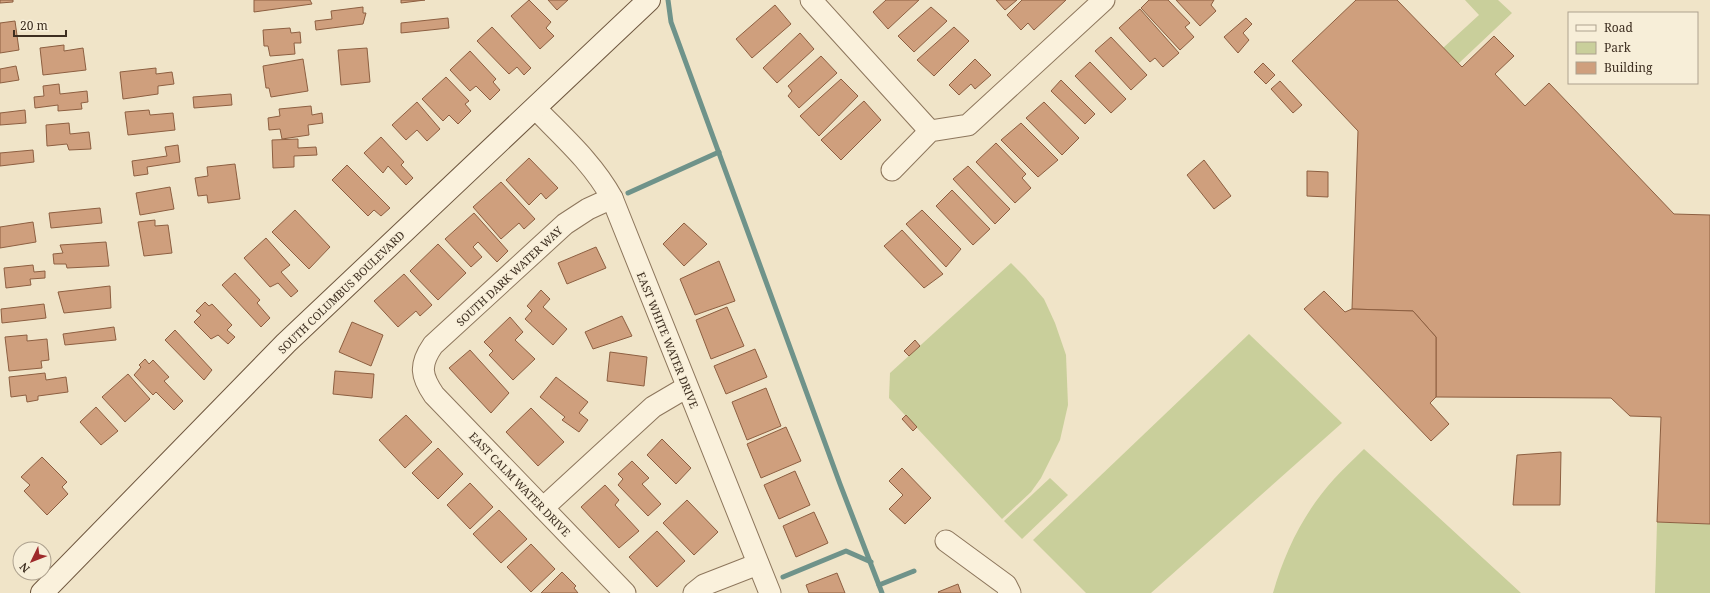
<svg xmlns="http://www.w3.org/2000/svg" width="1710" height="593" viewBox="0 0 1710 593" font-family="'Noto Serif',serif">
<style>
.green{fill:#c9cf9b}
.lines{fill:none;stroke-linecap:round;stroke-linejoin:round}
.stream{stroke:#6f938a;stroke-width:5}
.building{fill:#cf9f7d;stroke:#8d5f41}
.street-casing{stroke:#8d765c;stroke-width:23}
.secondary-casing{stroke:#6f573f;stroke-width:24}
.street{stroke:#faf1dc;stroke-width:21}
.secondary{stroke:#faf1dc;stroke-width:22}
.labels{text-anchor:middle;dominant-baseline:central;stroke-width:3;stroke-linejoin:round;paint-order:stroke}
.street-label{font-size:11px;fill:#3d2e20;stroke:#f7eed8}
</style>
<rect width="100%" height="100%" fill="#f0e4c8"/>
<g class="green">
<path d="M1465 0H1498L1512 13 1458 64 1443 48 1479 15Z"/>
<path d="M1011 263 1025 277 1044 299 1055 323 1066 355 1068 405 1060 440 1041 478 1031 492 1002 519 889 398 890 373Z"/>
<path d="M1249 334 1342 423 1151 593H1086L1033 540Z"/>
<path d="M1364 449 1521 593H1273C1285 551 1304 512 1334 479 1343 469 1354 459 1364 449Z"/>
<path d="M1050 478 1068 495 1022 539 1004 521Z"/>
<path d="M1657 522 1710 524V593H1655Z"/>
</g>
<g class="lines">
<g class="stream">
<path d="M668 0 671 22 840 484 882 593"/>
<path d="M628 193 719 152"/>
<path d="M783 577 846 551 871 562"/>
<path d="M879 585 914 571"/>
</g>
</g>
<g class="building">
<path d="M0 0H13V2L0 3Z"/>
<path d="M254 0H310L312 4 254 12Z"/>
<path d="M401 0H425L401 3Z"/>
<path d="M529 0 551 22 546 28 554 36 540 49 511 16Z"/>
<path d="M548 0H568L557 10Z"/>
<path d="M886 0H919L888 29 873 12Z"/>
<path d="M996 0H1017L1005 10Z"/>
<path d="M1022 0H1066L1034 30 1028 23 1021 30 1007 15Z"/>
<path d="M1149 0H1168L1190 23 1185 27 1194 37 1180 50 1141 8Z"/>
<path d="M1176 0H1214L1211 5 1216 11 1200 26Z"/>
<path d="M1356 0H1397L1462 67 1494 36 1514 56 1495 74 1525 106 1549 83 1674 214 1710 215V524L1657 522 1661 417 1630 416 1611 398 1436 397V337L1413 311 1352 309 1358 131 1292 61Z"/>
<path d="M775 5 791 24 752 58 736 39Z"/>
<path d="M363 7V13H366L363 24 316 30 315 21 332 19 331 11Z"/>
<path d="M931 7 947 21 914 52 898 36Z"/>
<path d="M1140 9 1179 53 1163 67 1155 58 1150 62 1119 28Z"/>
<path d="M448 18 449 28 401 33V23Z"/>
<path d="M1246 18 1252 24 1243 33 1249 40 1238 53 1224 37Z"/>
<path d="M15 21 19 50 0 53V23Z"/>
<path d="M492 27 531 68 524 75 517 67 509 74 477 41Z"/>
<path d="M954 27 969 41 934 76 917 60Z"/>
<path d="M290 28 291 33 300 32 301 43H294L295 54 270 56 268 46H264L263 30Z"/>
<path d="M800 33 814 49 777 83 763 68Z"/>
<path d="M1111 37 1147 75 1131 90 1095 51Z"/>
<path d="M64 45V51L83 48 86 70 43 75 40 48Z"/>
<path d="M367 48 370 82 341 85 338 50Z"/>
<path d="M470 51 496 79 493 82 500 90 490 100 476 86 470 91 450 70Z"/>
<path d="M821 56 837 73 799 108 788 96 792 91 788 86Z"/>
<path d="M303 59 308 91 271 97 269 88H266L263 66Z"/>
<path d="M975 59 991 75 975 89 971 84 959 95 949 85Z"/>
<path d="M1090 62 1126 99 1111 113 1075 76Z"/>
<path d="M1263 63 1275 75 1266 84 1254 72Z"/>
<path d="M16 66 19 80 0 83V69Z"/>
<path d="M156 68V74L172 72 174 84 158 86V94L123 99 120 72Z"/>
<path d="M446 77 469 101 465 104 471 111 458 124 449 115 443 121 422 99Z"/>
<path d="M841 79 858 96 819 136 800 116Z"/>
<path d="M1061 80 1095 114 1085 124 1051 91Z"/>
<path d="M1280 81 1302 105 1293 113 1271 89Z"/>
<path d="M59 84 60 94 87 91 88 102 81 103 82 109 58 111V105L35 108 34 97 44 96 43 86Z"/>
<path d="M231 94 232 105 194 108 193 97Z"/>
<path d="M864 101 881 120 841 160 821 140Z"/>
<path d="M417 102 440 129 427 141 417 130 406 140 392 125Z"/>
<path d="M1044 102 1079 138 1062 155 1026 118Z"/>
<path d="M311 106 312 115 322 113 323 123 308 125 309 135 282 139 280 129 269 130 268 118 280 116 279 109Z"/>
<path d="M25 110 26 123 0 125V113Z"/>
<path d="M149 110 150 115 173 113 175 130 128 135 125 112Z"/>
<path d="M69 123 70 134 89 132 91 149 69 150 67 144 47 146 46 125Z"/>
<path d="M1021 123 1058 160 1038 177 1001 140Z"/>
<path d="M381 137 404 162 401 165 413 178 406 185 388 166 383 173 364 153Z"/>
<path d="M298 139V148L316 147 317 155 294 156V167L273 168 272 140Z"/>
<path d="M996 143 1026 174 1022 178 1031 188 1015 203 976 162Z"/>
<path d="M178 145 180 162 147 167 148 174 134 176 132 161 167 156 165 147Z"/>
<path d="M33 150 34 162 0 166V153Z"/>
<path d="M529 158 558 188 546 199 541 193 529 205 506 180Z"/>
<path d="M1204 160 1231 196 1214 209 1187 175Z"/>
<path d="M235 164 240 199 208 203 207 195 198 196 195 178 208 176 207 167Z"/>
<path d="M347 165 390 208 381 216 374 210 368 216 332 180Z"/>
<path d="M968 166 1010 209 995 224 953 179Z"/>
<path d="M1307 171 1328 172V197L1307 196Z"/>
<path d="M501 182 535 219 524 229 519 223 501 239 473 207Z"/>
<path d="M170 187 174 209 140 215 136 193Z"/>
<path d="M952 190 990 229 973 245 936 206Z"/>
<path d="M100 208 102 223 51 228 49 213Z"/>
<path d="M295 210 330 247 309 269 272 232Z"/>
<path d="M922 210 961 249 946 267 906 224Z"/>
<path d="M474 213 508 251 497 262 478 242 473 247 482 257 471 267 445 239Z"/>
<path d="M155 220V226L168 225 172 253 144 256 138 222Z"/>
<path d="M33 222 36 242 0 248V227Z"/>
<path d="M684 223 707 244 684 266 663 244Z"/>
<path d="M902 230 943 274 924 288 884 246Z"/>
<path d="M266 238 290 265 281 272 298 291 291 297 278 283 270 287 244 258Z"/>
<path d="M106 242 109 266 67 268 66 264H54L53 254 63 253 60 245Z"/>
<path d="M438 244 466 273 438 300 410 271Z"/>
<path d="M596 247 606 268 567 284 558 263Z"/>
<path d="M719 261 735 301 695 315 680 279Z"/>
<path d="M33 265 34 272 45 271V278L30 279 31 285 6 288 4 268Z"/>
<path d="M235 273 260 300 257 303 270 318 261 327 222 285Z"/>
<path d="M404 274 432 305 420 316 416 311 398 327 374 301Z"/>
<path d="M110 286 111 308 64 313 58 292Z"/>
<path d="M541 290 550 299 543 307 567 329 553 345 525 319 532 311 527 306Z"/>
<path d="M1324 291 1345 312 1352 309 1413 311 1436 337V397L1430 403 1449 424 1431 441 1304 309Z"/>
<path d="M205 302 209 306 212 304 232 325 227 330 235 337 228 344 218 335 211 339 194 322 201 315 196 311Z"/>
<path d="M44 304 46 318 2 323 1 309Z"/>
<path d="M727 307 744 346 711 359 696 320Z"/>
<path d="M622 316 632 336 593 349 585 332Z"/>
<path d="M510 317 523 332 515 340 535 359 513 380 489 355 493 351 484 342Z"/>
<path d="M352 322 383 335 371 366 339 352Z"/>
<path d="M114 327 116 340 65 345 63 334Z"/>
<path d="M175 330 212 370 204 380 165 340Z"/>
<path d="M27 335V341L47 339 49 360 41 361 42 368 9 371 5 337Z"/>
<path d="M915 340 920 346 909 356 904 351Z"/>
<path d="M755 349 767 377 726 394 714 366Z"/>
<path d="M470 350 509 393 491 413 449 368Z"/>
<path d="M610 352 647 357 644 386 607 381Z"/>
<path d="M145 359 149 364 153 360 169 377 164 381 183 401 174 410 156 392 153 395 134 375 141 367 139 365Z"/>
<path d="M335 371 374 374 372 398 333 394Z"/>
<path d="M45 373 46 380 66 377 68 392 38 396V400L27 402 26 395 11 397 9 377Z"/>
<path d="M128 374 150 399 125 422 102 397Z"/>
<path d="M556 377 588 402 579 413 588 420 579 432 562 420 565 417 540 397Z"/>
<path d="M766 388 781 426 747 440 732 402Z"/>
<path d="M96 407 118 431 101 445 80 422Z"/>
<path d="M531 408 564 442 538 466 506 432Z"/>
<path d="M406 415 432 442 405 468 379 440Z"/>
<path d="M906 415 917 427 913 431 902 419Z"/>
<path d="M786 427 801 461 761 478 747 444Z"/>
<path d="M662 439 691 468 676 484 647 455Z"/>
<path d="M438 448 463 474 438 499 412 473Z"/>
<path d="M1561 452 1560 505H1513L1517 455Z"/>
<path d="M42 457 67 482 62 487 68 494 47 515 24 491 30 485 21 477Z"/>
<path d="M632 461 649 478 642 484 661 504 648 516 618 485 623 479 618 474Z"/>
<path d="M902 468 931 498 905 524 889 509 903 495 889 481Z"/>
<path d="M795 471 810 505 779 519 764 485Z"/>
<path d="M470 483 493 507 470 529 447 505Z"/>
<path d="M605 485 619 500 615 505 639 531 619 548 581 507Z"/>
<path d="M687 500 718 532 694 555 663 523Z"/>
<path d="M499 510 527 539 501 563 473 534Z"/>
<path d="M814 512 828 543 796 557 783 526Z"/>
<path d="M657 531 685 561 657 587 629 557Z"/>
<path d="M531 544 555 569 531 592 507 567Z"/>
<path d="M562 572 576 586 574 588 578 593H541Z"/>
<path d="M837 573 845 593H809L806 585Z"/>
<path d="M958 584 961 593H939L938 592Z"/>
</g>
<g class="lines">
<g class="street-casing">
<g id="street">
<path d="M811 0 930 131"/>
<path d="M535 108C562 136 593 163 612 198L770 593"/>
<path d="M892 170 930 131 968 125 1104 0"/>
<path d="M612 198 588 209 565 224 433 345C419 365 421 376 434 395L625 593"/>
<path d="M543 508 653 407 687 387"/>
<path d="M946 541 1006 585 1010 593"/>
<path d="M694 593 704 585 758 564"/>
</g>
</g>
<g class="secondary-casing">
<path id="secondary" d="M42 593 286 343 649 0"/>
</g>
<use href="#street" class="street"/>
<use href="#secondary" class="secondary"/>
</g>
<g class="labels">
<g class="street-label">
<text transform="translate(509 276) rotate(-43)">SOUTH DARK WATER WAY</text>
<text transform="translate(341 292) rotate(-44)">SOUTH COLUMBUS BOULEVARD</text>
<text transform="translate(668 340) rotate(68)">EAST WHITE WATER DRIVE</text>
<text transform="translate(520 484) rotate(46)">EAST CALM WATER DRIVE</text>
</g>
</g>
<rect x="1568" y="12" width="130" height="72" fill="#f7eed8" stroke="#ada18e"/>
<rect x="1576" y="25" width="20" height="6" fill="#faf1dc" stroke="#ada18e"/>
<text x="1604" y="32" font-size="12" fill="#3d2e20">Road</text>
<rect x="1576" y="42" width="20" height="12" fill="#c9cf9b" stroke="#ada18e"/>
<text x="1604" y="52" font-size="12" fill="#3d2e20">Park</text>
<rect x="1576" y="62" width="20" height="12" fill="#cf9f7d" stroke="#ada18e"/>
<text x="1604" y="72" font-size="12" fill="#3d2e20">Building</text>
<g transform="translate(32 561) rotate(227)"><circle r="19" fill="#f7eed8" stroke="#ada18e"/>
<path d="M0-3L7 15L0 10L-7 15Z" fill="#9e2a2b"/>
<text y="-6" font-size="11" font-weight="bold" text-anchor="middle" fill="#3d2e20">N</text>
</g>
<path d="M14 30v6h52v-6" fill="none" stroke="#3d2e20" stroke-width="2"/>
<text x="20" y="30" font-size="12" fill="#3d2e20" stroke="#f7eed8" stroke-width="3" paint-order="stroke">20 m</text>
</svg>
